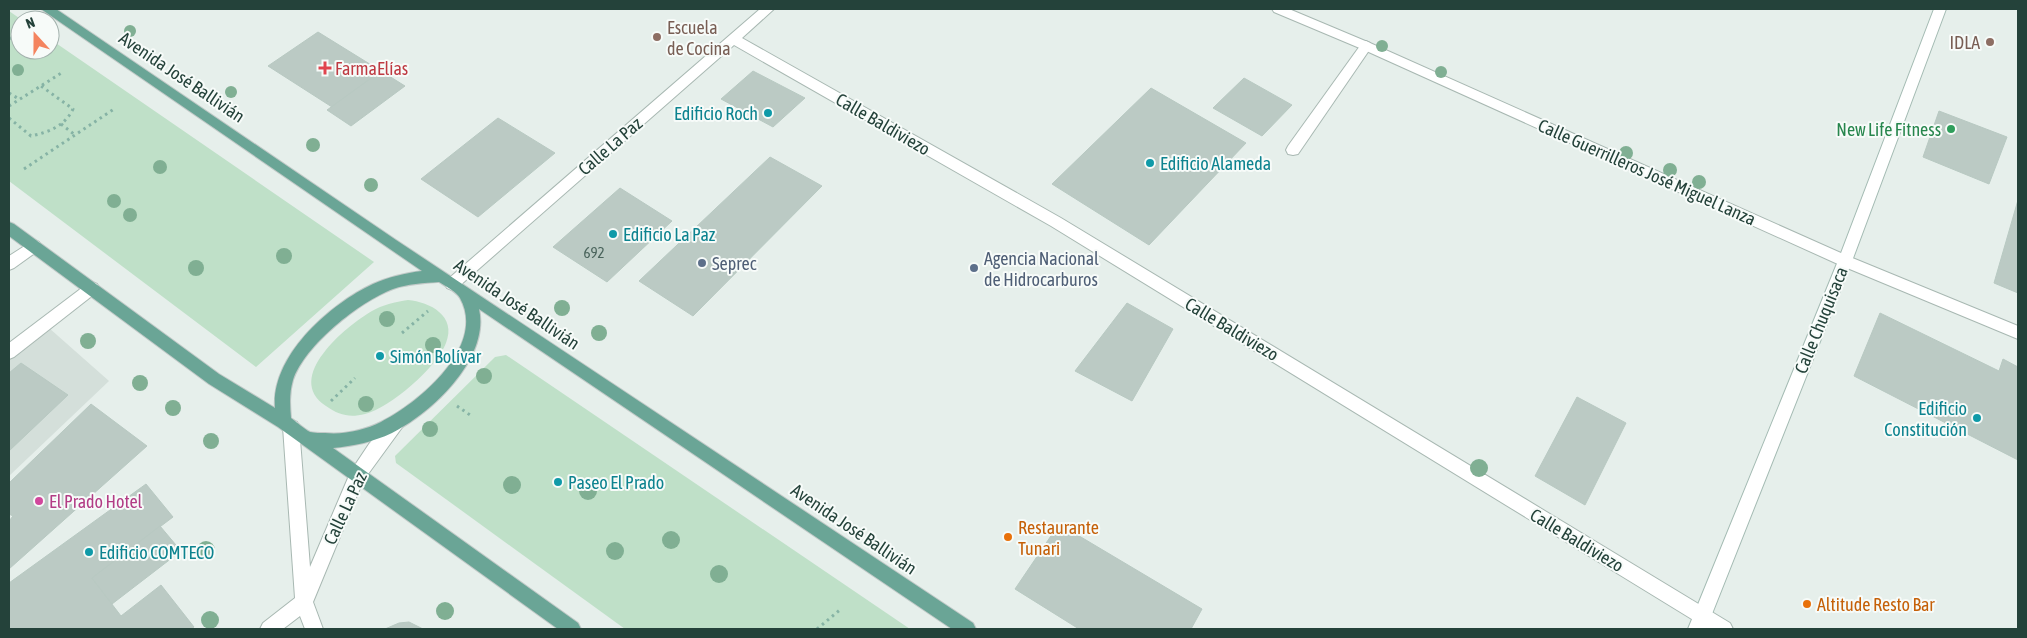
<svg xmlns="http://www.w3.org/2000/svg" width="2027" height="638" viewBox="0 0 2027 638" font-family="'Asap Condensed',sans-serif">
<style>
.built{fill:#d4dfda}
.green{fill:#bfe0c8}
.building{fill:#bbcac4;stroke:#b8c9c2}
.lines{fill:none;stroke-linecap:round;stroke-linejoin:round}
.service-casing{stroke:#a8b8b2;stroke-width:2}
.minor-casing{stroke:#a8b8b2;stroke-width:2}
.secondary-casing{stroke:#a4bbb3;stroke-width:2}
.primary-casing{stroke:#c2cac8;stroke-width:2}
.path{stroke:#86b3a5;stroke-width:3;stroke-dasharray:2.5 4;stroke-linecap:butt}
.service{fill:#fff;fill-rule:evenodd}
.minor{fill:#fff;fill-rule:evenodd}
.secondary{fill:#fff;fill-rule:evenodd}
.primary{fill:#6aa596;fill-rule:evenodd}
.tree{fill:#80af93}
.education-dot{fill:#8d6e63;stroke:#f7fbf9;stroke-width:2}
.health-dot{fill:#e0444e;stroke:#f7fbf9;stroke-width:2}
.culture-dot{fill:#0f9aa8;stroke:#f7fbf9;stroke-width:2}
.leisure-dot{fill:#2e9e5b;stroke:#f7fbf9;stroke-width:2}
.service-dot{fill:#5c6f8a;stroke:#f7fbf9;stroke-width:2}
.hotel-dot{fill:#d1479c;stroke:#f7fbf9;stroke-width:2}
.food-dot{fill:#e8710a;stroke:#f7fbf9;stroke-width:2}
.labels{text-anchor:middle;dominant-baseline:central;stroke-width:4;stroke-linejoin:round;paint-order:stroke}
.number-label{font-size:15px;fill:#4a645c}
.education-label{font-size:18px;fill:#785e54;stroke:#f7fbf9;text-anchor:start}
.health-label{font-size:18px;fill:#be3a42;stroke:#f7fbf9;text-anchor:start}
.street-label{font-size:18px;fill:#24423a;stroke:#f7fbf9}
.culture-label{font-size:18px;fill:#0d838f;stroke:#f7fbf9;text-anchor:start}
.leisure-label{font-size:18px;fill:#27864d;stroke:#f7fbf9;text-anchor:end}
.service-label{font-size:18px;fill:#4e5e75;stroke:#f7fbf9;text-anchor:start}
.hotel-label{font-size:18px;fill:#b23c85;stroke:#f7fbf9;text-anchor:start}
.food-label{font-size:18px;fill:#c56008;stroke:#f7fbf9;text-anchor:start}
</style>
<rect width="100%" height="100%" fill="#e6efeb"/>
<path class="built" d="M49 328 109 381 9 476V360Z"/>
<g class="green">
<path d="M9 11 22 20H20V50H50V39L374 262 256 367 9 181Z"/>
<path d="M408 300C430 302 457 316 446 343 437 367 390 408 365 414 349 418 339 415 326 406 283 378 346 326 372 311 382 305 395 302 408 300Z"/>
<path d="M506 355 910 629H625L396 463 395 456 495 357Z"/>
</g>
<g class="building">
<path d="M318 32 381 71 332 107 268 66Z"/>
<path d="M381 71 405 86 351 126 327 110Z"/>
<path d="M753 71 805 98 773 127 721 99Z"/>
<path d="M1244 78 1292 105 1262 136 1213 108Z"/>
<path d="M1151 88 1246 143 1149 245 1052 184Z"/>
<path d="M1939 111 2007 137 1989 184 1923 157Z"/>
<path d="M498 118 555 153 478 217 421 179Z"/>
<path d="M770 157 822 186 693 316 639 281Z"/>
<path d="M620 188 672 221 607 282 553 247Z"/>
<path d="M2018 200V293L1994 283Z"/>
<path d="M1127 303 1173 329 1132 401 1075 371Z"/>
<path d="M1880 313 1999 371 2003 359 2018 367V460L1854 376Z"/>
<path d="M21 363 68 395 9 451V373Z"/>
<path d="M1577 397 1626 423 1585 505 1535 476Z"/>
<path d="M91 404 147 446 9 569V521L13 516 9 514V483Z"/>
<path d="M146 484 173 517 92 578 121 616 161 585 194 627 191 629H9V583Z"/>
<path d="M1059 524 1202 609 1191 629H1079L1015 589Z"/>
<path d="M160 526 181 551 112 604 92 578Z"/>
<path d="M409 622 423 629H385L399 623Z"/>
</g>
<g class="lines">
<g class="service-casing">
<g id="service">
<path d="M1366 41 1370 43 1372 46 1370 49 1298 154 1293 155 1288 154 1286 150 1288 146 1362 43Z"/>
<path d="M34 240 39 242 41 246 39 250 14 268 9 270V256Z"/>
<path d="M92 282 97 284 99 288 97 292 14 357 9 359V343L87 284Z"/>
</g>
</g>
<g class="minor-casing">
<g id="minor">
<path d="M760 9H774L742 38 1061 218 1730 623 1733 629H1708L1051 226 734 45 457 288 452 290 447 288 445 284 447 280Z"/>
<path d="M1272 9H1289L1370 43 1850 257 2018 326V339L1840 265 1362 49 1274 12Z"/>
<path d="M398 415 404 417 406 422 363 481 313 602 323 629H305L300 616 283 629H260L263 623 295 598 283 427 285 422 291 420 297 422 299 427 310 567 351 471 369 444 392 417Z"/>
</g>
</g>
<g class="secondary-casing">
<path id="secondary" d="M1934 9H1946L1852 261 1706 629H1688L1838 261Z"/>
</g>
<g class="primary-casing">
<path id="primary" d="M41 9H56L396 240 973 623 976 629H952L479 309C490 358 432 413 392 433 373 442 353 446 333 448L578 623 581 629H558L278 427 209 384 9 236V222L14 224 219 374 275 408C271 356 330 304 373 284 389 277 405 273 422 271ZM439 282C445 286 457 292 460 298 487 346 419 403 381 422 365 430 344 435 325 433 321 433 314 433 310 432 304 429 297 422 291 418 290 406 289 393 293 380 305 345 359 302 393 289 407 284 424 283 439 282Z"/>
</g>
<g class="path">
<path d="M9 39 13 36"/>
<path d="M9 93 19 99"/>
<path d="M9 106 63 72"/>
<path d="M9 118 31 136C49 132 65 126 73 109L41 86"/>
<path d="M61 124 75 135"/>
<path d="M24 169 114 109"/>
<path d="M402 333 428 311"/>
<path d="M331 401 355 378"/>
<path d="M457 406 473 417"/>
<path d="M817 629 841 609"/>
</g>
<use href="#service" class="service"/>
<use href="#minor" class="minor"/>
<use href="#secondary" class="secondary"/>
<use href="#primary" class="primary"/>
</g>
<g class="tree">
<circle cx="130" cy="31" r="6"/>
<circle cx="1382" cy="46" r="6"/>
<circle cx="18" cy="70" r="6"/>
<circle cx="1441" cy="72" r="6"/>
<circle cx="231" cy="92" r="6"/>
<circle cx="313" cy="145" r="7"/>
<circle cx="1626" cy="153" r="7"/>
<circle cx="160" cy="167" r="7"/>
<circle cx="1670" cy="170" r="7"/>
<circle cx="1699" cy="182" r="7"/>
<circle cx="371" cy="185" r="7"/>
<circle cx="114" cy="201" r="7"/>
<circle cx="130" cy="215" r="7"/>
<circle cx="284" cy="256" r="8"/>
<circle cx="196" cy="268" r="8"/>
<circle cx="562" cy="308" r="8"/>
<circle cx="387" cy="319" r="8"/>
<circle cx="599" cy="333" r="8"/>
<circle cx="88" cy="341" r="8"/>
<circle cx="433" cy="345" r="8"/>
<circle cx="484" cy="376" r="8"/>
<circle cx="140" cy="383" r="8"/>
<circle cx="366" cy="404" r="8"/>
<circle cx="173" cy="408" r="8"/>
<circle cx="430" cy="429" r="8"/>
<circle cx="211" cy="441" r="8"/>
<circle cx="1479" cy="468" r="9"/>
<circle cx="512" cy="485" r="9"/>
<circle cx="588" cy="491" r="9"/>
<circle cx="671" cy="540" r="9"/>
<circle cx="206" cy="550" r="9"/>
<circle cx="615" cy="551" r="9"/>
<circle cx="719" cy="574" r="9"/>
<circle cx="445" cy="611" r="9"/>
<circle cx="210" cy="620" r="9"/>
</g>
<g class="education-dot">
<circle cx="657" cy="37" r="5"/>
<circle cx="1990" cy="42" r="5"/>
</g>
<path class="health-dot" d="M322.5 60.5h5v5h5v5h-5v5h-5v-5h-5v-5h5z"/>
<g class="culture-dot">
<circle cx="768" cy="113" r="5"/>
<circle cx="1150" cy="163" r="5"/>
<circle cx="613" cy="234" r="5"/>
<circle cx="380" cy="356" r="5"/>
<circle cx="1977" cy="418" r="5"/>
<circle cx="558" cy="482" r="5"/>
<circle cx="89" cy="552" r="5"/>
</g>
<circle class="leisure-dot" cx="1951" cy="129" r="5"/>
<g class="service-dot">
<circle cx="702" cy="263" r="5"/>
<circle cx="974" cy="268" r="5"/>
</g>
<circle class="hotel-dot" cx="39" cy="501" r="5"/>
<g class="food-dot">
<circle cx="1008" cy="537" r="5"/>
<circle cx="1807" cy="604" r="5"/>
</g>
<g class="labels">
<g class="number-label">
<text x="594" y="252">692</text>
</g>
<g class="education-label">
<text x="667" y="27">Escuela<tspan x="667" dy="21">de Cocina</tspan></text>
<text x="1980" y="42" text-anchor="end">IDLA</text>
</g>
<g class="health-label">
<text x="335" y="68">FarmaElías</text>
</g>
<g class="street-label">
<text transform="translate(182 77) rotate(34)">Avenida José Ballivián</text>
<text transform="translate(883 124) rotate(30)">Calle Baldiviezo</text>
<text transform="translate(610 146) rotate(-41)">Calle La Paz</text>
<text transform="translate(1647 172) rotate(24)">Calle Guerrilleros José Miguel Lanza</text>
<text transform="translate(517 304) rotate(34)">Avenida José Ballivián</text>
<text transform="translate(1821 320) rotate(-68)">Calle Chuquisaca</text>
<text transform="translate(1232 329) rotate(31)">Calle Baldiviezo</text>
<text transform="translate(345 508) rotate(-65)">Calle La Paz</text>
<text transform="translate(854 529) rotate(34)">Avenida José Ballivián</text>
<text transform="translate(1577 540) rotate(31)">Calle Baldiviezo</text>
</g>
<g class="culture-label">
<text x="758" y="113" text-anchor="end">Edificio Roch</text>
<text x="1160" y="163">Edificio Alameda</text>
<text x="623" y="234">Edificio La Paz</text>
<text x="390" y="356">Simón Bolívar</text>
<text x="1967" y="408" text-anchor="end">Edificio<tspan x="1967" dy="21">Constitución</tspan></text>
<text x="568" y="482">Paseo El Prado</text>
<text x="99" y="552">Edificio COMTECO</text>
</g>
<g class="leisure-label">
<text x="1941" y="129">New Life Fitness</text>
</g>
<g class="service-label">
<text x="984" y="258">Agencia Nacional<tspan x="984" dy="21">de Hidrocarburos</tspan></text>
<text x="712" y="263">Seprec</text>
</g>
<g class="hotel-label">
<text x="49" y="501">El Prado Hotel</text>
</g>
<g class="food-label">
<text x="1018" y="527">Restaurante<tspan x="1018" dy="21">Tunari</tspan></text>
<text x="1817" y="604">Altitude Resto Bar</text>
</g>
</g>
<rect width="2027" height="638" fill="none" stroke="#24423a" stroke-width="20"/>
<g transform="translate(35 35) rotate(339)"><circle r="24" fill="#f7fbf9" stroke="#a3b1ad"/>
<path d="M0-4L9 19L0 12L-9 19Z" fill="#f4845f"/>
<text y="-8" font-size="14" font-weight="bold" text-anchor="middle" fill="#24423a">N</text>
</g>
</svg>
